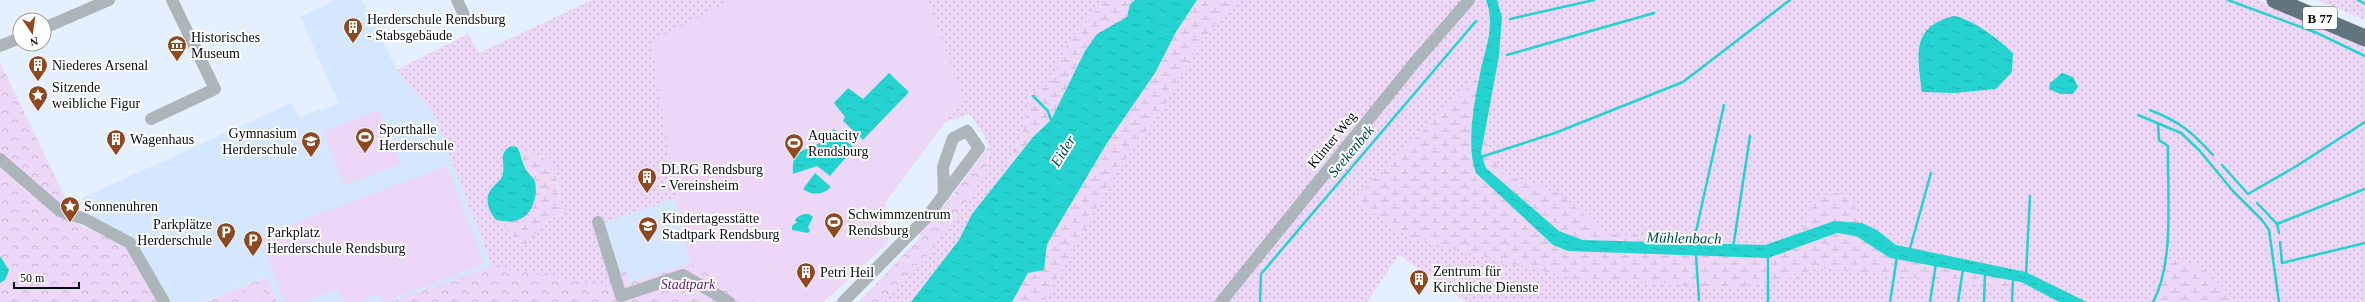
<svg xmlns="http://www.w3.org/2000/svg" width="2365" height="302" viewBox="0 0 2365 302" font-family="Georgia,serif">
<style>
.built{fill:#d4e7ff}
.grass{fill:url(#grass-dots);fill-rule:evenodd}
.wetland{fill:url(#wetland-marsh)}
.park{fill:url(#park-crowns)}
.garden{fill:#edd7f6}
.water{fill:url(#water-ripples)}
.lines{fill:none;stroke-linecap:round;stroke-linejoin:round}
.stream{stroke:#24d3cf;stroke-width:2.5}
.minor{stroke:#acb6ba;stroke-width:12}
.highway{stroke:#60757d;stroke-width:17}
.labels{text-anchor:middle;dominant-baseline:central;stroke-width:4;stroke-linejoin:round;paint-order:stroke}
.shield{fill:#fff;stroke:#525659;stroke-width:1}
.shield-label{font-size:13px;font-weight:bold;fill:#080d12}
.poi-label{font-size:14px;fill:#080d12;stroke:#fff;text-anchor:start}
.street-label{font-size:14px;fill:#080d12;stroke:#fff}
.park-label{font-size:14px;font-style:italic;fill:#621a7b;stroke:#fff}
.water-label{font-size:15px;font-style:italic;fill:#004948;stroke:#fff}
</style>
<defs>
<pattern id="grass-dots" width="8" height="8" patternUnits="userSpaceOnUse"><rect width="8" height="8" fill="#edd7f6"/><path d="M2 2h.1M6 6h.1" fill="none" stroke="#cab7d2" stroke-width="1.8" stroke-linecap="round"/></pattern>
<pattern id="wetland-marsh" width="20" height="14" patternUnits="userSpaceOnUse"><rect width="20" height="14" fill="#edd7f6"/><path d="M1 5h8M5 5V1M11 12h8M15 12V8" fill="none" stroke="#cab7d2"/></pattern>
<pattern id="park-crowns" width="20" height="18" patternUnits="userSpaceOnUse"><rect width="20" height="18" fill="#edd7f6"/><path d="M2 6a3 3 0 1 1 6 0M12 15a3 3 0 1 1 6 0" fill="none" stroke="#cab7d2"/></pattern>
<pattern id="water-ripples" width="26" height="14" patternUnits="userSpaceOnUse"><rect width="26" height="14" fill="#24d3cf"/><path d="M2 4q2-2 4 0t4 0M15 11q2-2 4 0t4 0" fill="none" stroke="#1fb4b1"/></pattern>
</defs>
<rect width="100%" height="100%" fill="#e5f0fe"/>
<g class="built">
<path d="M335 0H362L397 70 433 112 492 267 391 302H277L266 277 203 302H167L98 221 82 198 291 103 299 117 339 104 300 17Z"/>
<path d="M676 198 690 263 629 283 625 270 618 272 603 223Z"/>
</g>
<g class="grass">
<path d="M592 0H1106L1069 40 1049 85 1029 94 1023 130 1004 174 972 214 959 240 911 302H882C906 277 998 180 989 146 986 136 976 124 970 114L945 122 963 98 702 271 690 263 676 198 603 223 614 287 391 302 492 266 433 112 397 70 468 34 479 53ZM511 146 517 147 521 154 529 152 551 164 558 178 562 215 551 219 545 225 512 232 491 214 490 191C492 188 497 185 499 182 508 170 496 154 511 146Z"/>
<path d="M1242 0H1444L1445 2 1448 0H1486L1492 22 1480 75 1471 161 1553 245 1890 258 2021 282 2059 302H1465L1399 255 1367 302H1044L1119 167 1161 111 1199 44 1221 18Z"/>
<path d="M1497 0H2257L2294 13 2365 46V302H2087L2026 272 1910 249 1896 245 1877 230 1862 224 1834 221 1765 245 1583 240 1559 231 1481 153 1499 56 1502 17ZM1962 17 2004 44 2013 53 2012 72Z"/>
<path d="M2318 0H2365V20Z"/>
</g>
<g class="wetland">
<path d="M1106 0H1135L1130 4 1127 17 1097 35 1085 51 1051 120 1033 137 1004 174 1023 130 1029 94 1049 85 1069 40Z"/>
<path d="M1197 0H1242L1221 18 1199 44 1161 111 1119 167 1044 302H1012L1028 272 1044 270 1047 244 1107 143 1155 73 1176 32Z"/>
<path d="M1480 75C1476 106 1465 144 1476 173L1553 245 1568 251 1768 258 1837 233 1856 236 1890 258 2021 282 2033 290 1819 268 1782 280 1730 288 1570 278 1409 238 1353 199Z"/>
<path d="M1485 138 1501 172 1560 194 1606 234 1695 236 1705 245 1583 240 1559 231 1486 168 1481 153Z"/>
<path d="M529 152C571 165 548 189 567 210 562 215 556 215 550 219 541 226 535 237 525 244L517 243 512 232 496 220 510 221 535 181 526 169 521 154Z"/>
<path d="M1837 193 1849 196 1862 223 1834 221 1801 233 1815 199Z"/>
<path d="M2166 259C2201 263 2209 270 2231 297L2230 302H2153L2158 292Z"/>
</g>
<g class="park">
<path d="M0 62 78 224 128 247 164 302H0Z"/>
<path d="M989 146 986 171 971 195 928 254 882 302H859L921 236 918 233 948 201Z"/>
<path d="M690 263 754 302H391L492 267 614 287 618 272 625 270 629 283Z"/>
<path d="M267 277 277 302H205Z"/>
</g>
<g class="garden">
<path d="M733 0H928L963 98 885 203 888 243 824 302H754L690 263 676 198 651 42Z"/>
<path d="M380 110 401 164 344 185 323 131Z"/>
<path d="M447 166 484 264 383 302 380 294 360 302H344L338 289 303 302H285L260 236Z"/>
<path d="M261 285 266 301 242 302 239 294Z"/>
</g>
<g class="water">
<path d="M1135 0H1197L1176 32 1155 73 1107 143 1047 244 1044 270 1028 273 1012 302H911L959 240 972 214 1033 137 1051 120 1085 51 1097 34 1127 17 1130 4Z"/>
<path d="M1486 0H1497L1502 17 1499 56 1481 153 1486 168 1559 231 1583 240 1765 245 1834 221 1862 223 1877 230 1896 245 2026 272 2087 302H2059L2021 282 1890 258 1856 236 1837 233 1768 258 1568 251 1553 245 1476 173C1466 147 1474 102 1480 74 1485 47 1496 27 1486 0Z"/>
<path d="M1954 16C1971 18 2001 41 2013 53L2012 72 1996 89 1955 93 1922 92C1918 55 1910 27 1954 16Z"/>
<path d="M889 73 909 92 863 140 843 121 845 117 834 103 848 88 863 99Z"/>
<path d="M2062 73 2073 77 2078 87 2073 94H2060L2049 89 2050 83Z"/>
<path d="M834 129 854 148 830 176 817 166 793 174C791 147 806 152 821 142 825 138 830 133 834 129Z"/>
<path d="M511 146 517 147C522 155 522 163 526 170 529 174 534 178 535 182 538 195 533 214 520 219 512 223 504 221 496 220 490 213 484 200 490 191 494 184 501 182 503 173 505 162 498 153 511 146Z"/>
<path d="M815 173 831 187C823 195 812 196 803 189Z"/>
<path d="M809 214 813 217 808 227 810 231 808 233 792 230V226L797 222 795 220C799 215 802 214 809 214Z"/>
<path d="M0 256 9 270 5 280 0 283Z"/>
</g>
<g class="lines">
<g class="stream">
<path d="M2228 0 2317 33 2365 56"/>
<path d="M2358 0 2365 4"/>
<path d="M1510 19 1594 0"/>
<path d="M1507 55 1654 13"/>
<path d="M1033 96 1048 111 1051 120"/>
<path d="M2150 110C2180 122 2191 131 2213 155"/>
<path d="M2138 115 2181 133 2199 150 2233 191 2262 220 2269 230 2279 302"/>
<path d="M1481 157 1555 133 1683 82 1790 0"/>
<path d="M2222 165 2248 194 2295 167 2365 122"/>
<path d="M2257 203 2277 224 2279 233"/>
<path d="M2277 224 2365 189"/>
<path d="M2280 242 2282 263 2365 243"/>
<path d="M1695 248V236L1724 105"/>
<path d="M1733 248 1750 136"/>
<path d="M1909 252 1931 173"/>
<path d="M1696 255 1699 300"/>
<path d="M2026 274 2030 196"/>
<path d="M1260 302 1261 274 1476 21"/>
<path d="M1768 302V257"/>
<path d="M1890 302 1897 257"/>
<path d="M1930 302 1936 263"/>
<path d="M1958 302 1963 269"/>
<path d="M1984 302 1985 273"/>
<path d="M2012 302 2013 279"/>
<path d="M2153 302C2175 262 2167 192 2168 146L2159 140 2158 123"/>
</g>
<g class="minor">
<path d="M457 0 466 19"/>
<path d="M44 28 109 0"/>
<path d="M0 46 20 38"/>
<path d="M151 119 215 89 172 0"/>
<path d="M0 159 60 211 85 219 130 243 164 302"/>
<path d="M598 222 621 296 683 275 729 302"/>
<path d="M843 302 926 218 979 148 967 131 953 138 943 167 944 195"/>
<path d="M1221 302 1415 62 1469 0"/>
</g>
<path class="highway" d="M2275 0 2365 38"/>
</g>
<defs>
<g id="building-pin" transform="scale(1)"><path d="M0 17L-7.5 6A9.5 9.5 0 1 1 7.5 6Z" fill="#8e4920" stroke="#fff"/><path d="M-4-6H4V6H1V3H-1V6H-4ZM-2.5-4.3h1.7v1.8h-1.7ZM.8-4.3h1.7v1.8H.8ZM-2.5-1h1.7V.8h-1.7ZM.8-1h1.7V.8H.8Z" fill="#fff"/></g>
<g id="museum-pin" transform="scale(1)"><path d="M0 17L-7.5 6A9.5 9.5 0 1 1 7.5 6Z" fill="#8e4920" stroke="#fff"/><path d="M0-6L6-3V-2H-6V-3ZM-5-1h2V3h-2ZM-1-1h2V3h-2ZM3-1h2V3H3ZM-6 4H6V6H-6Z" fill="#fff"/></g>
<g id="sight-pin" transform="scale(1)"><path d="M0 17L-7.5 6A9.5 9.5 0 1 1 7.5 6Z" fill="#8e4920" stroke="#fff"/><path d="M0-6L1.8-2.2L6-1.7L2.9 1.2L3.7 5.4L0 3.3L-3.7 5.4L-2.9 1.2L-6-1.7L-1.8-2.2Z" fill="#fff"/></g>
<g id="stadium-pin" transform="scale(1)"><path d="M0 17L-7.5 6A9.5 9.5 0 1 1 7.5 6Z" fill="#8e4920" stroke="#fff"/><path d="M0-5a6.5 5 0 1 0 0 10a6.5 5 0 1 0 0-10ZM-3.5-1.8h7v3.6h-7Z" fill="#fff"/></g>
<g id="school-pin" transform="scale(1)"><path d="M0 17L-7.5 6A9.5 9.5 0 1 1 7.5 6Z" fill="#8e4920" stroke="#fff"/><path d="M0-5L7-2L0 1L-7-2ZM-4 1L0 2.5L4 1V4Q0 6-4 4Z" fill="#fff"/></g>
<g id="parking-pin" transform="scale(1)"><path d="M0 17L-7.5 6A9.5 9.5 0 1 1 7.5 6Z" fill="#8e4920" stroke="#fff"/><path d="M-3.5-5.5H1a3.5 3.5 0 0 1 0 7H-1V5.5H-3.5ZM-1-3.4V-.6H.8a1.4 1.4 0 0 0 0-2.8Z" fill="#fff"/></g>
</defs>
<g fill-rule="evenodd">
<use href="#building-pin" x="353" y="27"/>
<use href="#museum-pin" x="177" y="45"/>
<use href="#building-pin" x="38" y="65"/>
<use href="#sight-pin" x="38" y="95"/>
<use href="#stadium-pin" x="365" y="137"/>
<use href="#building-pin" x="116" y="139"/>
<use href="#school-pin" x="311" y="141"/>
<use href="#stadium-pin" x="794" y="143"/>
<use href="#building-pin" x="647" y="177"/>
<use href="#sight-pin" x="70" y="206"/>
<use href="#stadium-pin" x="834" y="222"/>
<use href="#school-pin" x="648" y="226"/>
<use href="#parking-pin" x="226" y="232"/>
<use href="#parking-pin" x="253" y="240"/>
<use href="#building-pin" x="806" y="272"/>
<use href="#building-pin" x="1419" y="279"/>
</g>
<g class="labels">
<rect class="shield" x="2303" y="7" width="34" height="22" rx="3"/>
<g class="shield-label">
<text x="2320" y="18">B 77</text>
</g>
<g class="poi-label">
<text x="367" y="19">Herderschule Rendsburg<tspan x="367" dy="16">- Stabsgebäude</tspan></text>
<text x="191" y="37">Historisches<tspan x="191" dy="16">Museum</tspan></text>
<text x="52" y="65">Niederes Arsenal</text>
<text x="52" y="87">Sitzende<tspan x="52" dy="16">weibliche Figur</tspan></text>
<text x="379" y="129">Sporthalle<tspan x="379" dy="16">Herderschule</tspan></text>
<text x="297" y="133" text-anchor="end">Gymnasium<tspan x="297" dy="16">Herderschule</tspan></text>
<text x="808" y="135">Aquacity<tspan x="808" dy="16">Rendsburg</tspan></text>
<text x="130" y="139">Wagenhaus</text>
<text x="661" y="169">DLRG Rendsburg<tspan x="661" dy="16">- Vereinsheim</tspan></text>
<text x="84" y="206">Sonnenuhren</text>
<text x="848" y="214">Schwimmzentrum<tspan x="848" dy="16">Rendsburg</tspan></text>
<text x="662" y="218">Kindertagesstätte<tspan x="662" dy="16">Stadtpark Rendsburg</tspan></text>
<text x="212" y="224" text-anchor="end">Parkplätze<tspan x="212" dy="16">Herderschule</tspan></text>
<text x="267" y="232">Parkplatz<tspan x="267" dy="16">Herderschule Rendsburg</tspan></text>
<text x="1433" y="271">Zentrum für<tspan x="1433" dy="16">Kirchliche Dienste</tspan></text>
<text x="820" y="272">Petri Heil</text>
</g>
<g class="street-label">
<text transform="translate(1332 140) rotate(-51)">Klinter Weg</text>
</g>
<g class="park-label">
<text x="688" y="284">Stadtpark</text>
</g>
<g class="water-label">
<text transform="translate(1063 151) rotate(-58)">Eider</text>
<text transform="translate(1351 151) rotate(-50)">Seekenbek</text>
<text transform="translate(1684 238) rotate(1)">Mühlenbach</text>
</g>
</g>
<g transform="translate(32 32) rotate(167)"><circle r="19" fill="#ffffff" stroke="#9c9ea0"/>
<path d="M0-3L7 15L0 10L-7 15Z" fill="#8e4920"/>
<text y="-6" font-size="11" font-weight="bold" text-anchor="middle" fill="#080d12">N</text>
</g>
<path d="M14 282v6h65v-6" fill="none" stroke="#080d12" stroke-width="2"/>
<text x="20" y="282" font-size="12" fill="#080d12" stroke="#ffffff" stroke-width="3" paint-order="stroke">50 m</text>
</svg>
